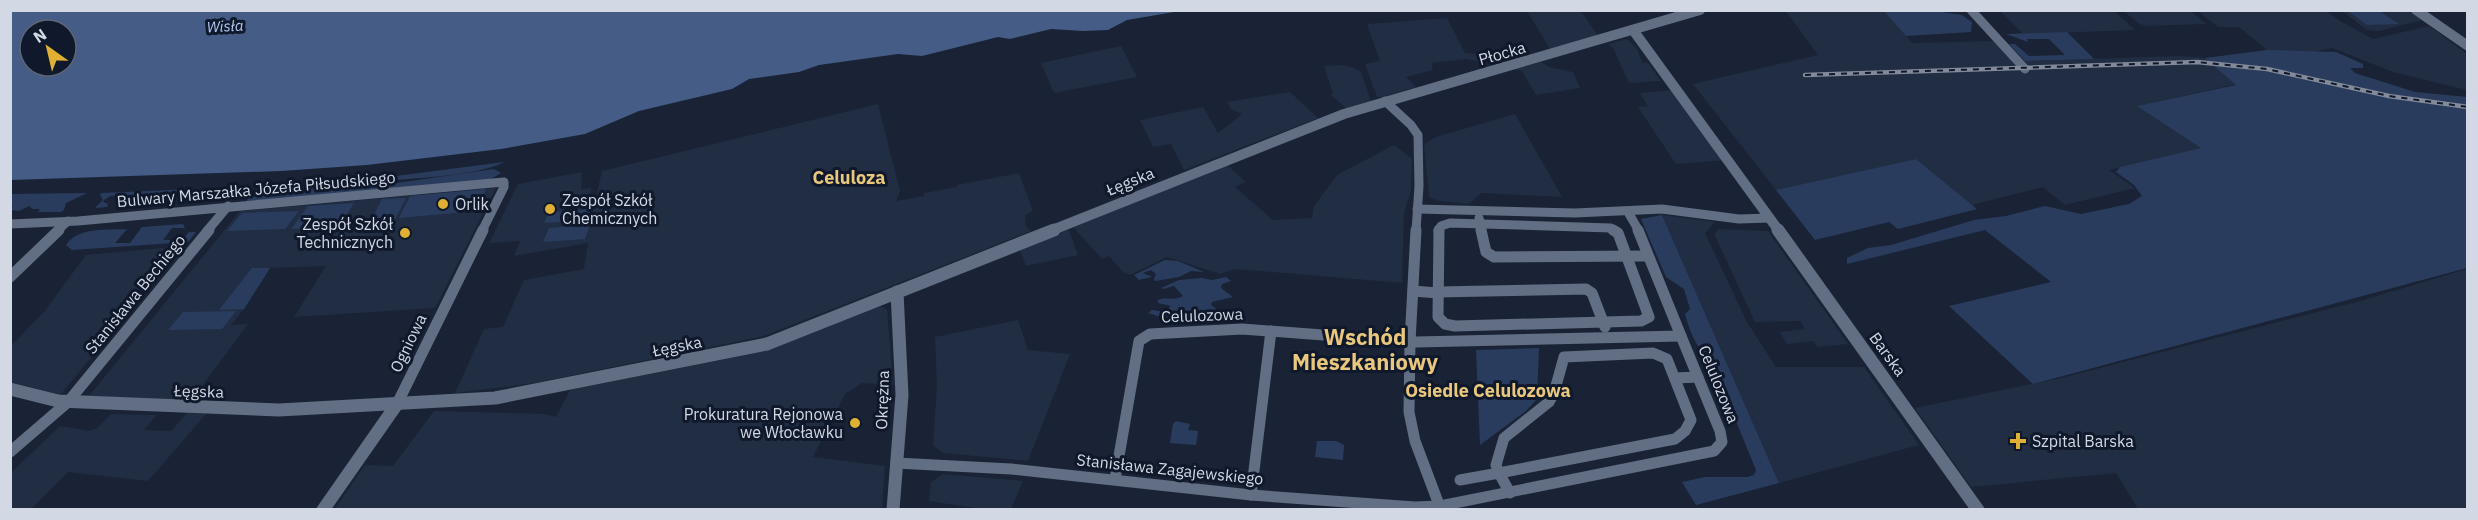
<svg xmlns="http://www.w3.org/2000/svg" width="2478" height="520" viewBox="0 0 2478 520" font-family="'IBM Plex Sans',sans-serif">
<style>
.built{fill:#202d43}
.green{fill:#2a3c5e}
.water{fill:#445c86;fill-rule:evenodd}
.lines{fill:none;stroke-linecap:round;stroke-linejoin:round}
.minor-far1{stroke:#626e83;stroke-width:9}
.minor{stroke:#626e83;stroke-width:11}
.tertiary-far1{stroke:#626e83;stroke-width:10}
.tertiary{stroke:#626e83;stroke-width:13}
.rail-casing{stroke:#828a99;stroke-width:4.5}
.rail{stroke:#10192b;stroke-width:2;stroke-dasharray:6;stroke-linecap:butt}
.poi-dot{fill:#e0b034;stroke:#10192b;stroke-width:2}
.labels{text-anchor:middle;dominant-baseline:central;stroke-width:6;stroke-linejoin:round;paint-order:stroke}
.far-water-label{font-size:15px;font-style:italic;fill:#b4cbf4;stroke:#10192b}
.street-label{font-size:16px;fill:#d2d9e5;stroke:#10192b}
.poi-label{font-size:16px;fill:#d2d9e5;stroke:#10192b;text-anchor:start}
.neighbourhood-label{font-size:18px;font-weight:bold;fill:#e9c87e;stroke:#10192b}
.district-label{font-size:22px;font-weight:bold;fill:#e9c87e;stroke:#10192b}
</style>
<rect width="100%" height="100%" fill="#192335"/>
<g class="built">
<path d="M1884 10 1912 43 1997 41 2009 44 2025 61 2181 56 2205 58 2237 84 2138 106 2202 148 2109 170 2135 188 2065 205 2043 187 1972 205 1916 159 1776 190 1693 84 1818 55 1786 11Z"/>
<path d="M1527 11H1581L1598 36 1550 49Z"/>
<path d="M2000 11H2114L2135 30 2023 34Z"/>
<path d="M2124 11H2191L2206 24 2145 26 2138 23Z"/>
<path d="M2198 11H2326L2342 22 2373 39 2429 26 2467 54V90L2393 72 2332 48 2290 57 2267 50 2239 27H2218Z"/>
<path d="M2342 11H2408L2422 20 2378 31 2367 30Z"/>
<path d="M1447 18 1465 53 1480 54 1488 67 1481 69 1476 61 1466 59 1431 63 1433 70 1406 77 1416 87 1382 97H1377L1365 64 1380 61 1367 24Z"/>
<path d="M1627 39 1637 49 1642 62 1648 63 1661 81 1629 83 1613 48 1608 44Z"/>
<path d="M1121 46 1137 77 1054 93 1041 63Z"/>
<path d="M1541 62 1549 67 1573 72 1580 88 1536 95 1522 71 1514 69Z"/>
<path d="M1341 65 1352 67 1361 72 1371 101 1347 109 1330 94 1333 93 1324 66Z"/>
<path d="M1677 90 1727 160 1676 164 1638 107 1648 106 1640 93Z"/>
<path d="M1290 92 1318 118 1184 170 1171 144 1153 147 1140 120 1203 107 1218 133 1242 114 1231 109 1227 102Z"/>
<path d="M878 104 900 191 896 201 924 196V193L957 187V185L1019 173 1033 211 1025 215 1026 226 1031 231 764 336 535 383 455 393 484 329 503 327 524 280 584 269 588 243 514 256 520 241 489 243 518 184 582 172 581 189 591 188 590 197H596L602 171Z"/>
<path d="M1515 114 1562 197 1481 193 1469 204 1439 201 1429 197 1424 144 1436 137Z"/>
<path d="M1394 145 1412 159 1411 190 1404 214 1402 283 1236 269 1220 274 1167 257 1130 275 1123 272 1109 256 1102 259 1073 227 1227 165 1246 182 1235 187 1273 220 1312 218 1314 206 1337 175Z"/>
<path d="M496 188 435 308 294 317 326 266 270 268 244 309 231 325 248 324 191 401 89 396 240 211Z"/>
<path d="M1662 215 1715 222 1705 233 1747 322 1776 367H1864L1919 445 1779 483Z"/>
<path d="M1068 228 1078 255 1026 266 1019 248Z"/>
<path d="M1719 229 1768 231 1848 344 1818 347 1813 341 1787 344 1779 332 1805 329 1800 321 1755 322 1714 234Z"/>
<path d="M184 246 60 395 11 382 10 347 44 312 86 255Z"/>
<path d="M2467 269V509H2138L2116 473 1971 487 1915 408 2061 378 2360 301Z"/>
<path d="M877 305 887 309 893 385 862 383 845 394 813 457 885 466 882 509 334 510 365 465 393 466 434 411 544 414 556 417 570 390 765 351Z"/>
<path d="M1018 320 1028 350 1070 354 1028 461 943 453 933 445 937 385 935 337Z"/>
<path d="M187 413 206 414 148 481 68 472 31 509H11V473L60 426 89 431 97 428 111 414 157 415 144 430 171 431Z"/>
<path d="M943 474 978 477 1023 481 1011 509H981L929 501 931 482Z"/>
</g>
<g class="green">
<path d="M1927 10 1962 15 1972 22 1971 32 1906 36 1884 11Z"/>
<path d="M2348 11H2379L2399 24 2367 25Z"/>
<path d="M2067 32 2094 59 2025 61 2009 44H2015L2029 56 2065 55 2049 39H2027L2028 42 2006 34Z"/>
<path d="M2267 50 2336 52 2363 64V68H2350L2355 73 2415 92 2467 97V268L2033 384 1949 306 2051 282 1985 230 1847 264V258L1868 248 1891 245 1974 220 2006 216 2045 206 2081 214 2129 204 2142 196 2134 185 2116 172 2120 167 2201 148 2137 106 2236 85 2205 58Z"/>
<path d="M1916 159 1977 209 1898 229 1889 222 1815 240 1776 190Z"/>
<path d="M504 162C478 176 420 177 389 181L388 177Z"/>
<path d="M494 169 501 173 489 180 246 202 249 197 268 190 266 189 246 197 256 189 371 184 376 186Z"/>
<path d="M239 187 187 197 189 194 186 192C164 195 143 194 121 197L120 195 110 196 104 200 103 202 108 204 107 207 95 208 103 200 100 194 102 193Z"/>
<path d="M486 189 477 211 399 218 410 196Z"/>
<path d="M87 193 66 203 64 210 61 212H38L40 209H33L29 206 19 211 11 210 13 207H11V194Z"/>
<path d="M406 198 394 221 370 223 382 199Z"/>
<path d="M354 203 343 221 320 222 316 228 291 229 308 206Z"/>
<path d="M594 209 589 220 544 223 549 212Z"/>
<path d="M299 211 285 229 227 231 242 213Z"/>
<path d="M1662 215 1779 483 1696 505 1682 482 1705 477H1747L1754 475 1756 470 1711 360C1695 346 1691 334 1685 314L1690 309 1684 289 1666 277 1641 219Z"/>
<path d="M183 224 185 228H172L163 240H182L189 232H196L188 242 72 250 66 245C78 227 107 230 127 229L115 243H130L142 227Z"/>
<path d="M590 225 585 239 543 242 549 228Z"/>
<path d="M1165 260 1178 261 1204 272 1191 271 1179 277 1155 281 1154 279 1156 274 1151 270 1143 273 1152 277 1139 280 1134 275Z"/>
<path d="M252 268H270L244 309 219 310Z"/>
<path d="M1226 277 1231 281 1222 284 1221 288 1233 297 1212 302 1211 305 1219 311 1213 317 1219 323 1174 321 1148 313 1152 310 1164 312 1171 306 1158 303V300C1166 296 1172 302 1183 296L1174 286 1163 289 1161 288 1179 280 1202 278 1212 280Z"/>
<path d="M236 311 222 329 168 330 183 312Z"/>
<path d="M1539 348 1537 399 1526 411 1480 445 1476 350Z"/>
<path d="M1176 421 1190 424 1188 430 1198 431 1196 445 1170 443 1173 424Z"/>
<path d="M1317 441H1336L1344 445 1343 460 1315 457Z"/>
</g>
<path class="water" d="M10 11 11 10 1180 11 1127 20 1108 30 1083 31 1051 29 1010 39 998 37 922 56 898 54 819 65 799 72 749 79 732 89 639 111 585 134 501 149 367 165 281 171 11 180ZM30 30H66V66H30Z"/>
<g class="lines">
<g class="minor-far1">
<path d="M1971 10 2025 69"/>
<path d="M1385 101 1411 125 1418 135 1419 186 1416 231"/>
<path d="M1417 209 1575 213 1662 209 1739 219 1770 218"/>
<path d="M1628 212 1639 231"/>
<path d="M1479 218 1482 231"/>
<path d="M10 224 78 221 504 182V187L482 231"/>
<path d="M57 231 68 221"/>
<path d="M207 231 228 206"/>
<path d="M1438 231 1441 226 1450 223 1611 228 1616 231"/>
</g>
<g class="minor">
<path d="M1416 230 1410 342 1409 412 1415 441 1441 510"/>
<path d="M1439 230 1438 317 1445 324 1455 326 1641 321 1649 317 1618 233 1613 230"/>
<path d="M1481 230 1486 252 1494 257 1648 256"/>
<path d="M10 277 59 230"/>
<path d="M1413 291 1438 293"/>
<path d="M1438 292 1586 289 1592 293 1605 327"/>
<path d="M1653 353 1667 359 1691 420 1685 431 1675 439 1499 473 1496 465 1504 438 1549 402 1554 393 1564 357Z"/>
<path d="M1675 378 1698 377"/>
<path d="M397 404 483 230"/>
<path d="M10 452 68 402 209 230"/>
<path d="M896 463 1011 469 1251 495 1415 507 1440 506 1714 451 1722 442 1720 431 1681 336"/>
<path d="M1499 473 1510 493"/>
<path d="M1115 479 1139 341 1150 334 1242 329 1416 342 1681 336 1638 230"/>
<path d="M1460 480 1499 473"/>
<path d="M1251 495 1271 331"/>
</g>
<g class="tertiary-far1">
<path d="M2416 10 2468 46"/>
<path d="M1633 30 1779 231"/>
<path d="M1050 231 1344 114 1700 10"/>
</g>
<g class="tertiary">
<path d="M1778 230 1978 510"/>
<path d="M10 389 58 401 279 410 495 398 767 344 1054 230"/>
<path d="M323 510 397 404"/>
<path d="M893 510 902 395 897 292"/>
</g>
<g class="rail-casing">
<path id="rail" d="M1805 75 2197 62 2267 69 2389 96 2468 107"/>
</g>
<use href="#rail" class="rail"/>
</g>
<g class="poi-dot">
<circle cx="443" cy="204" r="6"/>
<circle cx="550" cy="209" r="6"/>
<circle cx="405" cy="233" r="6"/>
<circle cx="855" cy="423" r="6"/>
<path d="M2015 432h6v6h6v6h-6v6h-6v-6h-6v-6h6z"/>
</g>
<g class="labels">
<g class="far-water-label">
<text transform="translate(225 26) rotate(-3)">Wisła</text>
</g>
<g class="street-label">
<text transform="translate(1502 53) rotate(-16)">Płocka</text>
<text transform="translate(1130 181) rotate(-22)">Łęgska</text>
<text transform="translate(256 189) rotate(-5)">Bulwary Marszałka Józefa Piłsudskiego</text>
<text transform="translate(135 294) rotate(-51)">Stanisława Bechiego</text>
<text transform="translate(1202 315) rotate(-2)">Celulozowa</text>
<text transform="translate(408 343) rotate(-64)">Ogniowa</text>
<text transform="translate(677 346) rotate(-11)">Łęgska</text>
<text transform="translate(1888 354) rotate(54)">Barska</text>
<text transform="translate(1719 384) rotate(68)">Celulozowa</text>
<text transform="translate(199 391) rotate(2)">Łęgska</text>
<text transform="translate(882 400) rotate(-88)">Okrężna</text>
<text transform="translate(1170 469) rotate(6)">Stanisława Zagajewskiego</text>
</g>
<g class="poi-label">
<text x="562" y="200">Zespół Szkół<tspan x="562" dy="18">Chemicznych</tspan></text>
<text x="455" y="204">Orlik</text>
<text x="393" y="224" text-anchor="end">Zespół Szkół<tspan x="393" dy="18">Technicznych</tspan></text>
<text x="843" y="414" text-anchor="end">Prokuratura Rejonowa<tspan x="843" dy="18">we Włocławku</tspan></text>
<text x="2032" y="441">Szpital Barska</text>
</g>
<g class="neighbourhood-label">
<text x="849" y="177">Celuloza</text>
<text x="1488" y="390">Osiedle Celulozowa</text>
</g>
<g class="district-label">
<text x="1365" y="336">Wschód<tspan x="1365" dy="25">Mieszkaniowy</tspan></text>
</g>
</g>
<rect width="2478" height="520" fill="none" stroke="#d2d9e5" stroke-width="24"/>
<g transform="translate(48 48) rotate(326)"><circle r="28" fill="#10192b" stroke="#5e6675" stroke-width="1.5"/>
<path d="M0-4.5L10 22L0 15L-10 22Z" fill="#e0b034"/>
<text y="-9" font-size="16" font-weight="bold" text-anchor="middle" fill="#d2d9e5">N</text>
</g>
</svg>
